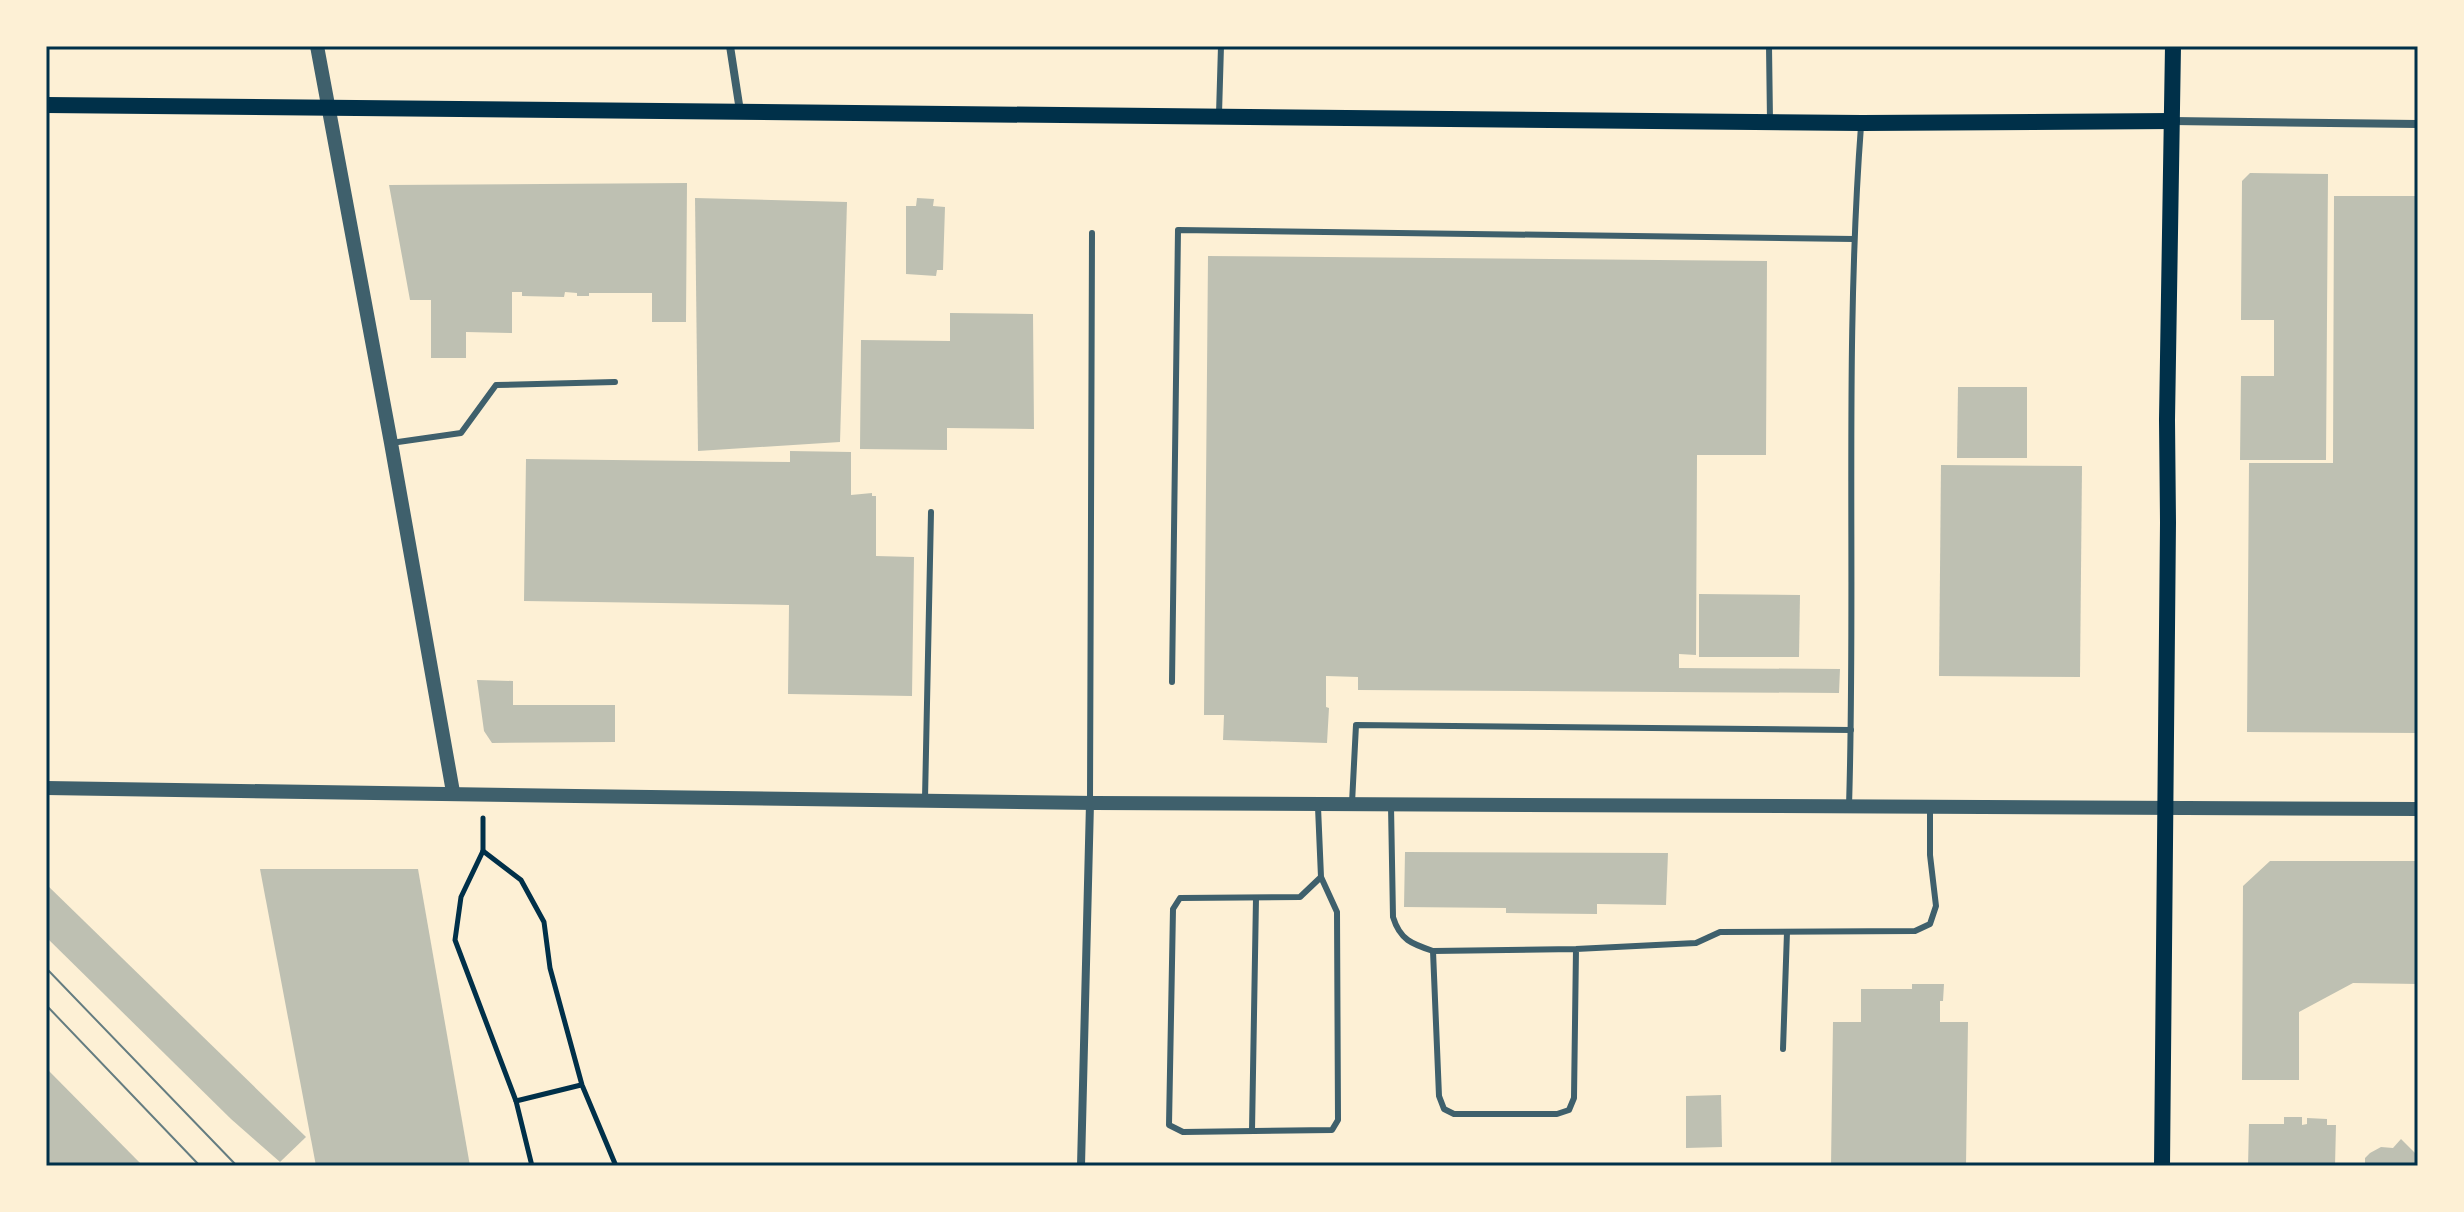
<svg xmlns="http://www.w3.org/2000/svg" width="2464" height="1212" viewBox="0 0 2464 1212" font-family="'Roboto Condensed',sans-serif">
<style>
.building{fill:#bec0b2}
.lines{fill:none;stroke-linecap:round;stroke-linejoin:round}
.path{stroke:#003049;stroke-width:5}
.service{stroke:#3f606c;stroke-width:6}
.minor{stroke:#3f606c;stroke-width:8}
.tertiary{stroke:#3f606c;stroke-width:14}
.secondary{stroke:#003049;stroke-width:16}
.tram{stroke:#657d81;stroke-width:2}
.neatline{fill:none;stroke:#003049;stroke-width:3}
</style>
<rect width="100%" height="100%" fill="#fdf0d5"/>
<g class="building">
<path d="M2250 173 2328 174 2326 460H2240L2241 376H2274V320H2241L2242 181Z"/>
<path d="M687 183 686 322H652V293H589V296H577V293L565 292 564 297 522 296V292H512V333L466 332V358H431V300H410L389 185Z"/>
<path d="M2334 196H2418V733L2247 732 2249 463H2333Z"/>
<path d="M695 198 847 202 840 442 698 451Z"/>
<path d="M917 198 934 199 933 206 945 207 943 270H937L936 276 906 274V206H916Z"/>
<path d="M1208 256 1767 261 1766 455H1697L1696 655 1679 654V668L1840 669 1839 693 1358 690V677L1326 676V707L1329 708 1327 743 1223 740 1224 715H1204Z"/>
<path d="M950 313 1033 314 1034 429 947 428V450L860 449 861 340 950 341Z"/>
<path d="M1958 387H2027V458H1957Z"/>
<path d="M790 451 851 452V495L872 493V496H876V556L914 557 912 696 788 694 789 605 524 601 526 459 790 462Z"/>
<path d="M1941 465 2082 466 2080 677 1939 676Z"/>
<path d="M1699 594 1800 595 1799 657H1699Z"/>
<path d="M477 680 513 681V705H615V742L492 743 484 731Z"/>
<path d="M1405 852 1668 853 1666 905 1597 904V914L1506 913V908L1404 907Z"/>
<path d="M2270 861H2418V984L2353 983 2299 1012V1080H2242L2243 886Z"/>
<path d="M260 869H418L470 1166H316Z"/>
<path d="M46 884 306 1137 280 1162 231 1119 46 937Z"/>
<path d="M1912 984H1944L1943 1001H1940V1022H1968L1966 1166H1831L1833 1022H1861V989H1912Z"/>
<path d="M46 1068 143 1166H46Z"/>
<path d="M1721 1095 1722 1147 1686 1148V1096Z"/>
<path d="M2284 1117H2302V1125L2307 1124V1118L2327 1119V1125H2336L2335 1166H2248L2249 1124H2284Z"/>
<path d="M2401 1139 2418 1156V1162L2414 1166H2365V1158L2370 1153 2381 1147 2393 1148Z"/>
</g>
<g class="lines">
<g class="path">
<path d="M483 818V851L461 897 455 940 516 1101 532 1166"/>
<path d="M483 851 521 880 544 922 550 968 582 1085 616 1166"/>
<path d="M516 1101 581 1085"/>
</g>
<g class="service">
<path d="M1769 46 1770 121"/>
<path d="M1219 114 1221 46"/>
<path d="M391 443 461 433 496 385 615 382"/>
<path d="M1172 682 1178 230 1854 239"/>
<path d="M925 799 931 512"/>
<path d="M1090 801 1092 233"/>
<path d="M1352 803 1356 725 1851 730"/>
<path d="M1391 806 1393 917C1400 940 1412 944 1433 951"/>
<path d="M1849 806C1856 580 1844 352 1861 126"/>
<path d="M1318 807 1321 877 1300 897 1180 898 1173 909 1169 1125 1183 1132 1332 1130 1338 1120 1337 912 1321 877"/>
<path d="M1576 949 1574 1098 1569 1110 1557 1114H1454L1444 1109 1439 1096 1433 951 1576 949 1696 943 1720 932 1915 931 1930 924 1936 906 1930 855V810"/>
<path d="M1783 1049 1787 932"/>
<path d="M1252 1131 1256 898"/>
</g>
<g class="minor">
<path d="M730 46 740 111"/>
<path d="M2172 121 2418 124"/>
<path d="M1081 1166 1090 803"/>
</g>
<g class="tertiary">
<path d="M317 46 391 443 453 792"/>
<path d="M46 788C396 792 745 800 1095 803 1536 806 1977 809 2418 809"/>
</g>
<g class="secondary">
<path d="M46 105 1862 123 2172 121"/>
<path d="M2162 1166 2168 522 2167 420 2173 46"/>
</g>
<g class="tram">
<path d="M46 968 237 1166"/>
<path d="M46 1005 200 1166"/>
</g>
</g>
<rect width="2464" height="1212" fill="none" stroke="#fdf0d5" stroke-width="96"/>
<rect x="48" y="48" width="2368" height="1116" class="neatline"/>
</svg>
